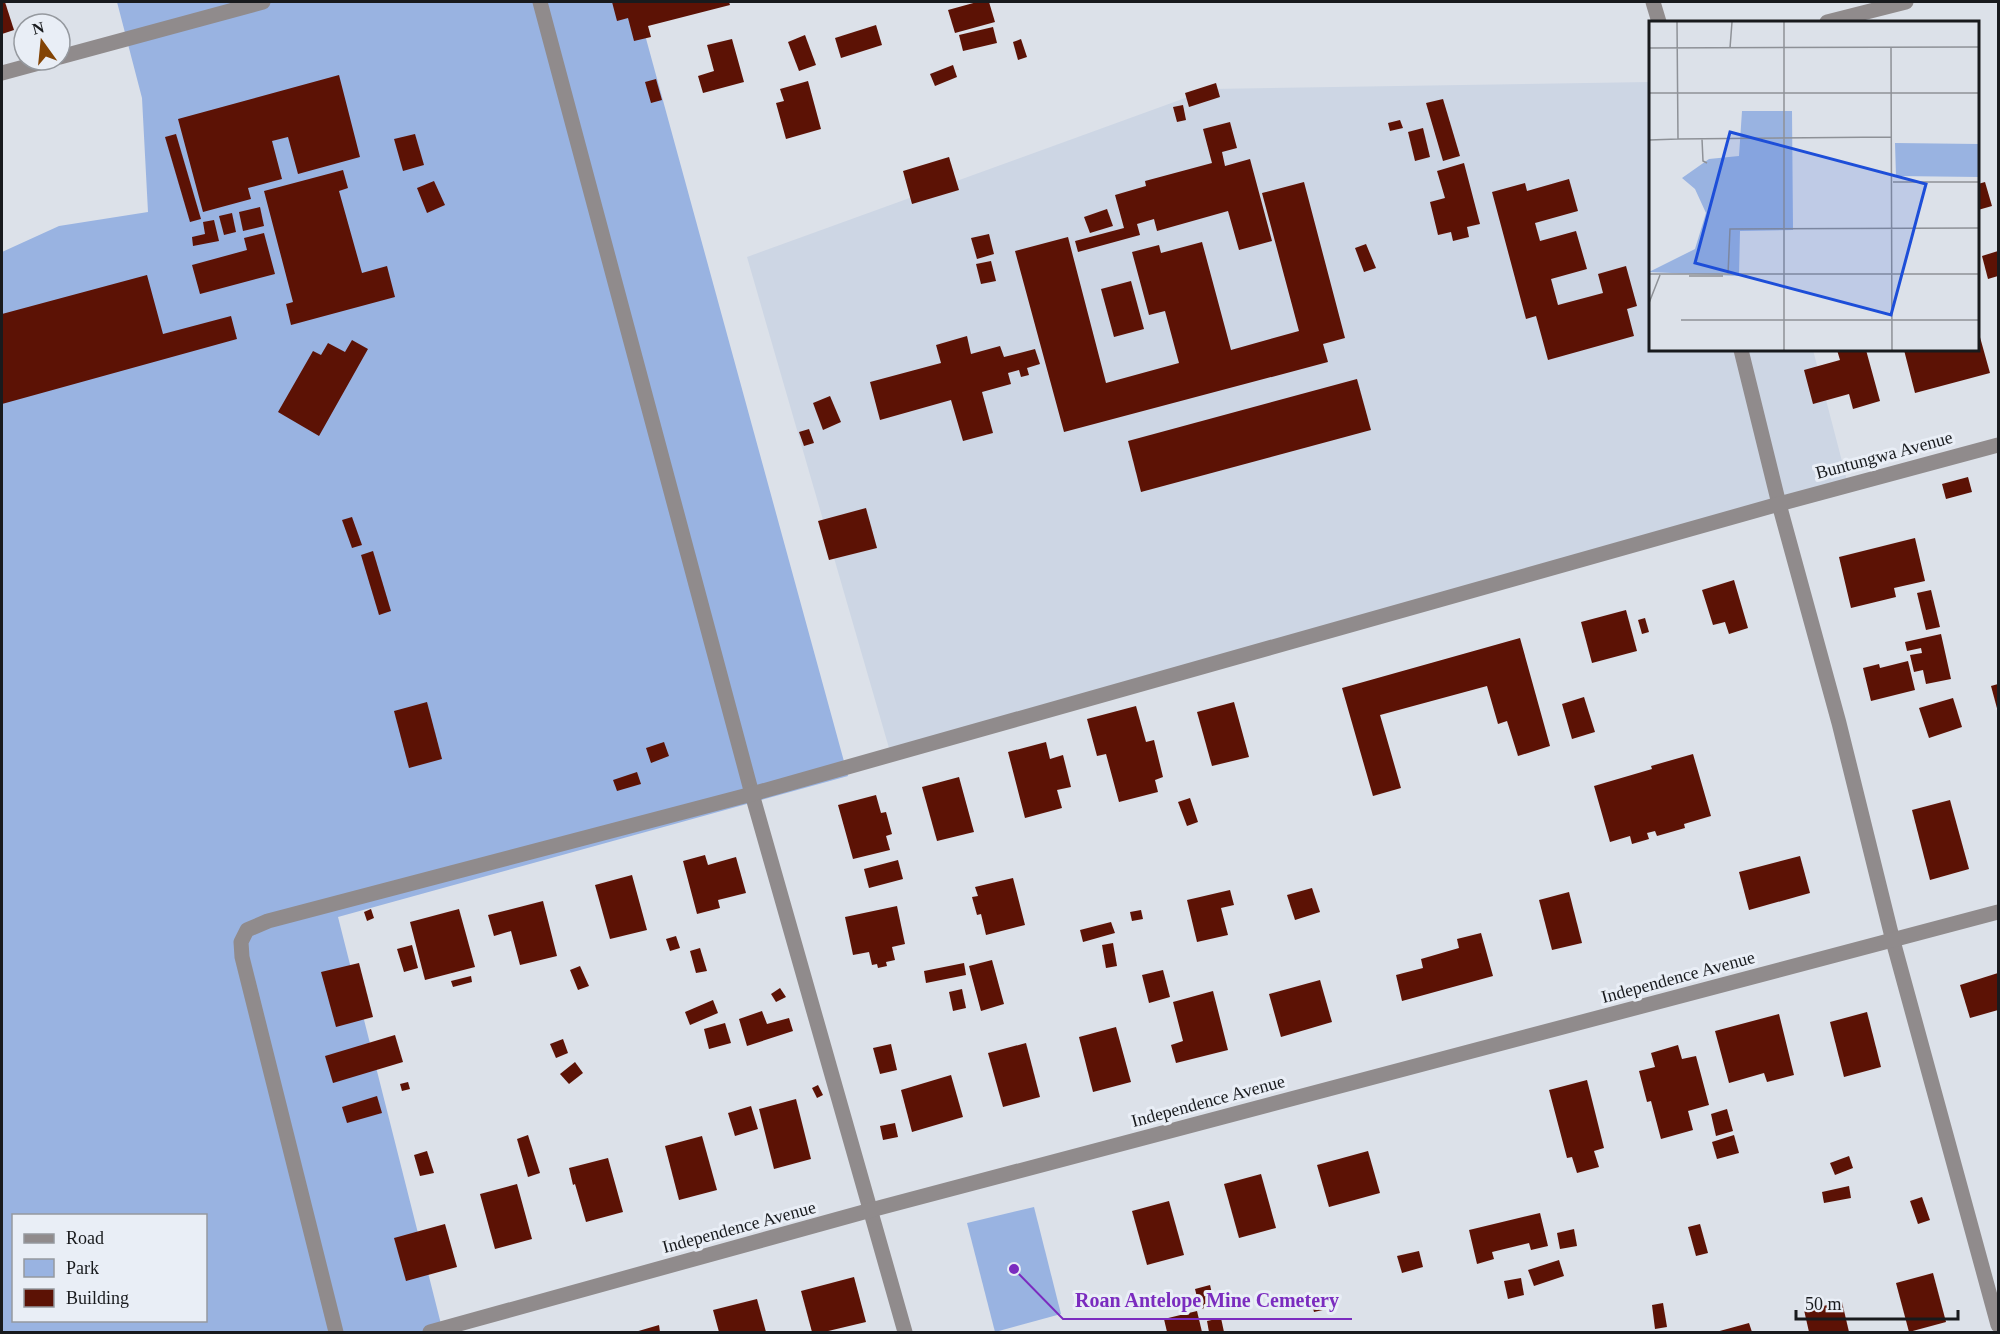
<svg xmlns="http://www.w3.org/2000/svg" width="2000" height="1334" viewBox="0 0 2000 1334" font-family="'Times New Roman',serif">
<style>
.built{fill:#cdd6e4}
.green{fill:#99b3e1;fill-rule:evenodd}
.building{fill:#5c1205}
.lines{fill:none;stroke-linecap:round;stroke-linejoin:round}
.minor{stroke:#908b8c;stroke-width:15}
.labels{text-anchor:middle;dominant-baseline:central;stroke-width:6;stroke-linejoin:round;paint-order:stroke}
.street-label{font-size:18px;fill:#181a1d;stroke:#e9eef6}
.inset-road{fill:none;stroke:#8e9197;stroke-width:1.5}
.view{fill:#1d4ed8;fill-opacity:0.15;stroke:#1d4ed8;stroke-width:3}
.inset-edge{fill:none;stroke:#181a1d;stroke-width:3}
.leader{fill:none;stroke:#7b2cbf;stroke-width:2}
.callout-dot{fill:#7b2cbf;stroke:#e9eef6;stroke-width:2}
.callout-label{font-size:20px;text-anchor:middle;font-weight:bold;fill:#7b2cbf;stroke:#e9eef6;stroke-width:6;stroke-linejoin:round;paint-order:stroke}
</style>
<rect width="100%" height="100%" fill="#dce1e9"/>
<path class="built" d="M1650 82V350H1813L1850 492 891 755 747 257 1210 89Z"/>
<g class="green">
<path d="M117 2H636L848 776 338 917 443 1332H2V252L59 226 148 212 142 98ZM14 1216H206V1320H14Z"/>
<path d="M1034 1207 1061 1314 995 1332 967 1223Z"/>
</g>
<g class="building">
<path d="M2 2H5L14 30 2 34Z"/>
<path d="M612 2H729L730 5 648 26 651 37 634 41 628 18 617 21Z"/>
<path d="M977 2H989L995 22 955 33 948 10Z"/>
<path d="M876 25 882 45 841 58 835 38Z"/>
<path d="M993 27 997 43 963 51 959 35Z"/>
<path d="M805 35 816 65 799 71 788 42Z"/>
<path d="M732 39 744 82 703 93 698 76 714 71 707 45Z"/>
<path d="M1021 39 1027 57 1018 60 1013 42Z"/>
<path d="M953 65 957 77 935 86 930 74Z"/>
<path d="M339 75 360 157 298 174 288 137 272 141 282 179 248 188 251 199 203 212 178 119Z"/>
<path d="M656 79 662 100 651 103 645 82Z"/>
<path d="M808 81 821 129 786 139 776 103 784 101 780 89Z"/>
<path d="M1216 83 1220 97 1189 107 1185 93Z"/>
<path d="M1443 99 1460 156 1443 161 1426 103Z"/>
<path d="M1183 105 1186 120 1177 122 1173 107Z"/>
<path d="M1400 120 1403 128 1390 131 1388 123Z"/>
<path d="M1230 122 1237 148 1222 152 1225 166 1250 159 1272 241 1239 250 1228 211 1157 231 1154 219 1137 224 1140 235 1078 252 1075 241 1124 228 1115 195 1146 186 1145 181 1212 163 1203 129Z"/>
<path d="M1423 128 1430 157 1415 161 1408 132Z"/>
<path d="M176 134 201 219 190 222 165 137Z"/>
<path d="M415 134 424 165 403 171 394 139Z"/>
<path d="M949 157 959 190 912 204 903 171Z"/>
<path d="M1464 163 1480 224 1467 227 1469 237 1453 241 1451 232 1438 235 1430 202 1445 198 1437 171Z"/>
<path d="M343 170 348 188 339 191 362 273 387 266 395 297 291 325 286 304 293 302 264 191Z"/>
<path d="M1569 179 1578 211 1535 223 1540 241 1576 231 1587 269 1551 279 1558 305 1603 293 1598 274 1626 266 1637 306 1627 309 1634 336 1548 360 1536 316 1526 319 1492 192 1525 183 1527 191Z"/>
<path d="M434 181 445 205 427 213 417 188Z"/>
<path d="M1304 182 1345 338 1323 344 1328 362 1064 432 1015 251 1068 237 1106 383 1179 363 1165 311 1149 315 1132 252 1159 245 1161 253 1202 242 1231 350 1299 331 1262 193Z"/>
<path d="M1985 182 1992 206 1978 210V184Z"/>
<path d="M260 207 264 226 243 231 239 212Z"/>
<path d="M1107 209 1113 226 1090 233 1084 217Z"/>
<path d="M232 213 236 232 224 235 219 216Z"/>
<path d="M214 220 219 241 193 246 192 237 205 234 203 222Z"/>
<path d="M264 233 275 274 200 294 192 265 247 250 244 238Z"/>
<path d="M989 234 994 254 977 259 971 238Z"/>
<path d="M1366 244 1376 268 1364 272 1355 248Z"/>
<path d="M1998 251V276L1988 279 1982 256Z"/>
<path d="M991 261 996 281 981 284 976 264Z"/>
<path d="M147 275 163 334 231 316 237 339 2 404V314Z"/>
<path d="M1131 281 1144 329 1114 337 1101 289Z"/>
<path d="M1978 330 1990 373 1915 393 1904 350H1978Z"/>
<path d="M967 336 971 354 1000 346 1004 357 1035 349 1040 364 1027 368 1029 375 1021 377 1019 370 1008 373 1011 384 982 392 993 433 963 441 951 400 880 420 870 382 941 363 936 345Z"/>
<path d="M352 340 368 349 319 436 278 412 313 351 321 355 328 343 345 352Z"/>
<path d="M1837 350H1866L1880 401 1853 409 1849 394 1813 404 1804 370 1840 360Z"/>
<path d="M1357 379 1371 430 1141 492 1128 441Z"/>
<path d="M830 396 841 422 823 430 813 403Z"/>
<path d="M809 429 814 443 804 446 799 432Z"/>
<path d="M1968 477 1972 492 1946 499 1942 484Z"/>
<path d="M866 508 877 548 829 560 818 521Z"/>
<path d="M352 517 362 545 352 548 342 520Z"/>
<path d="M1915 538 1925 581 1894 588 1896 597 1851 608 1839 557Z"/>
<path d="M373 551 391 611 379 615 361 555Z"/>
<path d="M1734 580 1748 628 1729 634 1725 622 1713 625 1702 590Z"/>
<path d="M1931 590 1940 627 1926 630 1917 593Z"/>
<path d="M1626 610 1637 651 1592 663 1581 622Z"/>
<path d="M1645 618 1649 632 1642 634 1638 620Z"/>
<path d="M1941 634 1951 679 1926 684 1923 670 1914 672 1910 655 1922 653 1921 648 1907 651 1905 642Z"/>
<path d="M1520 638 1550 746 1518 756 1507 721 1498 724 1487 686 1380 715 1401 788 1373 796 1342 688Z"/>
<path d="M1908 661 1915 690 1871 701 1863 668 1879 664 1880 668Z"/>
<path d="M1998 684V712L1991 686Z"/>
<path d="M1584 697 1595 732 1572 739 1562 704Z"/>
<path d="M1953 698 1962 727 1929 738 1919 708Z"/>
<path d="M427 702 442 759 409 768 394 711Z"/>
<path d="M1234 702 1249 757 1212 766 1197 712Z"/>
<path d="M1136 706 1146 742 1154 740 1163 777 1155 780 1158 792 1119 802 1106 754 1097 756 1087 719Z"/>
<path d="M664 742 669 756 651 763 646 748Z"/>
<path d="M1046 742 1050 759 1063 755 1071 787 1057 790 1062 808 1025 818 1008 752Z"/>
<path d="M1693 754 1711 816 1684 824 1685 828 1657 836 1655 831 1647 833 1649 839 1632 844 1630 836 1610 842 1594 786 1652 769 1651 766Z"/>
<path d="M637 772 641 784 617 791 613 780Z"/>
<path d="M959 777 974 832 937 841 922 787Z"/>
<path d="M876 795 881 813 886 812 892 834 886 836 890 850 853 859 838 805Z"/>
<path d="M1190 798 1198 822 1187 826 1178 802Z"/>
<path d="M1950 800 1969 869 1930 880 1912 810Z"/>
<path d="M705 855 708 865 736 857 746 893 718 900 720 908 697 914 683 861Z"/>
<path d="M1800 856 1810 893 1749 910 1739 872Z"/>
<path d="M898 860 903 879 869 888 864 869Z"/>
<path d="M632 875 647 930 610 939 595 885Z"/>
<path d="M1013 878 1025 925 986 935 981 914 977 915 972 897 978 896 975 887Z"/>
<path d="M1312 888 1320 912 1295 920 1287 895Z"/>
<path d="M1230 890 1234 905 1221 908 1228 935 1197 942 1187 900Z"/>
<path d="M1569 892 1582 943 1552 950 1539 900Z"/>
<path d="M543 901 557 956 520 965 511 931 494 936 488 915Z"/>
<path d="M897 906 905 944 892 947 895 960 886 962 887 966 878 968 877 964 872 965 869 952 853 955 845 917Z"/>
<path d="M371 909 374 918 367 921 364 912Z"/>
<path d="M459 909 475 967 425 980 410 922Z"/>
<path d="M1141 910 1143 919 1132 921 1130 912Z"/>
<path d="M1111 922 1115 933 1083 942 1080 930Z"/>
<path d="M1481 933 1493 976 1402 1001 1396 975 1423 968 1421 959 1459 948 1457 939Z"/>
<path d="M676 936 680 948 670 951 666 939Z"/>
<path d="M1113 943 1117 966 1106 968 1102 945Z"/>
<path d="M412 945 418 968 404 972 397 949Z"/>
<path d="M700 948 707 971 696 973 690 951Z"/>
<path d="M992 960 1004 1004 981 1011 969 966Z"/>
<path d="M359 963 373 1017 336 1027 321 972Z"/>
<path d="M964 963 966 975 926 983 924 971Z"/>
<path d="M580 966 589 986 578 990 570 970Z"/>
<path d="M1163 970 1170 997 1149 1003 1142 975Z"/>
<path d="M1998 973V1010L1970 1018 1960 985Z"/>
<path d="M471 976 472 982 453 987 451 981Z"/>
<path d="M1320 980 1332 1022 1281 1037 1269 994Z"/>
<path d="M780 988 786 997 776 1002 771 994Z"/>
<path d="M962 989 966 1008 953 1011 949 992Z"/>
<path d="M1213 991 1228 1050 1176 1063 1171 1045 1183 1041 1173 1002Z"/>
<path d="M713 1000 718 1013 690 1025 685 1012Z"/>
<path d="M762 1011 767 1024 789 1018 793 1031 747 1046 739 1019Z"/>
<path d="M1867 1012 1881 1067 1844 1077 1830 1022Z"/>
<path d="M1779 1014 1794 1075 1767 1082 1764 1073 1729 1083 1715 1031Z"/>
<path d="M725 1023 731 1043 709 1049 704 1029Z"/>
<path d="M1116 1027 1131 1082 1093 1092 1079 1037Z"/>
<path d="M395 1035 403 1062 333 1083 325 1056Z"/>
<path d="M563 1039 568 1053 556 1058 550 1044Z"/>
<path d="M1026 1043 1040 1097 1003 1107 988 1053Z"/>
<path d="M891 1044 897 1070 880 1074 873 1048Z"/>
<path d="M1678 1045 1682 1059 1696 1056 1709 1105 1688 1111 1693 1130 1661 1139 1651 1101 1647 1102 1639 1071 1655 1067 1651 1053Z"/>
<path d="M575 1062 583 1073 569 1084 560 1074Z"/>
<path d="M951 1075 963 1117 912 1132 901 1090Z"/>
<path d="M1587 1080 1604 1148 1594 1151 1599 1167 1577 1173 1572 1157 1567 1158 1549 1090Z"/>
<path d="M408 1082 410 1089 402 1091 400 1084Z"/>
<path d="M818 1085 823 1095 817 1098 812 1088Z"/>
<path d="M377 1096 382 1113 347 1123 342 1107Z"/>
<path d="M796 1099 811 1159 774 1169 759 1109Z"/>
<path d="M751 1106 758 1129 735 1136 728 1113Z"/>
<path d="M1727 1109 1733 1131 1716 1136 1711 1114Z"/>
<path d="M895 1123 898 1137 883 1140 880 1126Z"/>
<path d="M528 1135 540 1173 528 1177 517 1139Z"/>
<path d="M1734 1135 1739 1153 1717 1159 1712 1142Z"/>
<path d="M702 1136 717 1190 679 1200 665 1146Z"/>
<path d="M427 1151 434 1173 420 1176 414 1155Z"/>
<path d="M1368 1151 1380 1193 1329 1207 1317 1165Z"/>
<path d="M1849 1156 1853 1168 1835 1175 1830 1163Z"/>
<path d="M608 1158 623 1212 586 1222 575 1184 573 1185 569 1168Z"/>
<path d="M1261 1174 1276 1228 1239 1238 1224 1184Z"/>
<path d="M517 1184 532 1239 495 1249 480 1194Z"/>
<path d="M1849 1186 1851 1198 1824 1203 1822 1192Z"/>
<path d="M1922 1197 1930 1220 1918 1224 1910 1201Z"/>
<path d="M1169 1201 1184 1255 1147 1265 1132 1211Z"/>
<path d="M1540 1213 1548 1246 1531 1250 1529 1243 1492 1252 1494 1259 1477 1264 1469 1230Z"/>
<path d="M445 1224 457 1267 406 1281 394 1238Z"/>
<path d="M1700 1224 1708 1253 1696 1256 1688 1227Z"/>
<path d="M1574 1229 1577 1246 1560 1249 1557 1233Z"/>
<path d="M1419 1251 1423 1267 1402 1273 1397 1256Z"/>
<path d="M1559 1260 1564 1276 1534 1286 1528 1270Z"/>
<path d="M1933 1273 1946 1322 1909 1332 1896 1283Z"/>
<path d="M854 1277 866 1322 824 1332H812L801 1291Z"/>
<path d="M1521 1278 1524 1295 1508 1299 1504 1281Z"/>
<path d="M1210 1285 1215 1306 1200 1309 1195 1289Z"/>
<path d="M1324 1297 1327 1309 1314 1312 1311 1301Z"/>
<path d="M757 1299 766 1332H719L713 1310Z"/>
<path d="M1842 1302 1849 1332H1809L1804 1310Z"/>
<path d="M1663 1303 1667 1327 1655 1329 1652 1305Z"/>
<path d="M1197 1311 1202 1332H1167L1164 1319Z"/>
<path d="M1221 1318 1224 1332H1209L1207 1321Z"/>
<path d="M1749 1323 1752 1332H1716Z"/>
<path d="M659 1325 660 1332H635Z"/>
</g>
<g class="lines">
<g class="minor">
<path d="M540 2 752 794 905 1332"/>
<path d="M1653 2 1659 22"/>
<path d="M1827 22 1906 2"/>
<path d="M60 57 263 2"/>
<path d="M2 73 50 60"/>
<path d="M1741 350 1779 504 1839 723 1893 941 1998 1325"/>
<path d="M336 1332 242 957 241 942 247 930 268 921 752 794 1779 504 1998 445"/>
<path d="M430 1332 871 1210 1998 912"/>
</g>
</g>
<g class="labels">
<g class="street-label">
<text transform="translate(1884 455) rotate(-15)">Buntungwa Avenue</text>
<text transform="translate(1678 977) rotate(-15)">Independence Avenue</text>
<text transform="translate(1208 1101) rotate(-15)">Independence Avenue</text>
<text transform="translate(739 1227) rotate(-15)">Independence Avenue</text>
</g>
</g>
<g transform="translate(1649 21)">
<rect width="330" height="330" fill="#dce1e9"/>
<path d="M93 90H143L144 209 91 210 90 255 0 251 46 228 57 192 46 168 33 157 60 138 90 135ZM246 122 330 123V156L247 155Z" fill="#99b3e1"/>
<path class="inset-road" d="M28 1 29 118 243 116M135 1V329M0 27 330 26M81 27 83 1M242 27 243 329M0 72H330M53 118 54 140 58 142M0 119 29 118M244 161H330M0 253H330M79 253 81 208 330 207M40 255H74M0 282 11 254M32 299H330"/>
<path class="view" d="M81 111 277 163 242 294 46 242Z"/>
<rect width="330" height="330" class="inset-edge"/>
</g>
<path class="leader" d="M1014 1269L1063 1319H1352"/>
<circle class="callout-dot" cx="1014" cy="1269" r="6"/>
<g class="callout-label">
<text x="1207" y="1307">Roan Antelope Mine Cemetery</text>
</g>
<rect width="2000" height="1334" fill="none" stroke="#181a1d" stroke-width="6"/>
<rect x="12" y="1214" width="195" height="108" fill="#e9eef6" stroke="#95999f" stroke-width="1.5"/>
<rect x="24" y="1234" width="30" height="9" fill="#908b8c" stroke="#95999f" stroke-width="1.5"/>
<text x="66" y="1244" font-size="18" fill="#181a1d">Road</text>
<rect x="24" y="1259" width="30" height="18" fill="#99b3e1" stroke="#95999f" stroke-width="1.5"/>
<text x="66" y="1274" font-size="18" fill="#181a1d">Park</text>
<rect x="24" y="1289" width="30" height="18" fill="#5c1205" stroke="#95999f" stroke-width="1.5"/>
<text x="66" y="1304" font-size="18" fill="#181a1d">Building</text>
<g transform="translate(42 42) rotate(345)"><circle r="28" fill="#e9eef6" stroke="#95999f" stroke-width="1.5"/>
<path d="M0-4.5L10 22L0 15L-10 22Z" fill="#834405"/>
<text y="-9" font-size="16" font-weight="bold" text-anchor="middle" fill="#181a1d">N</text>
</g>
<path d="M1796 1310v9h162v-9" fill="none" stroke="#181a1d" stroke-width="3"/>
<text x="1805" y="1310" font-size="18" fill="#181a1d" stroke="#e9eef6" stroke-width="4.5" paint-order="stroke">50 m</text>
</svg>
